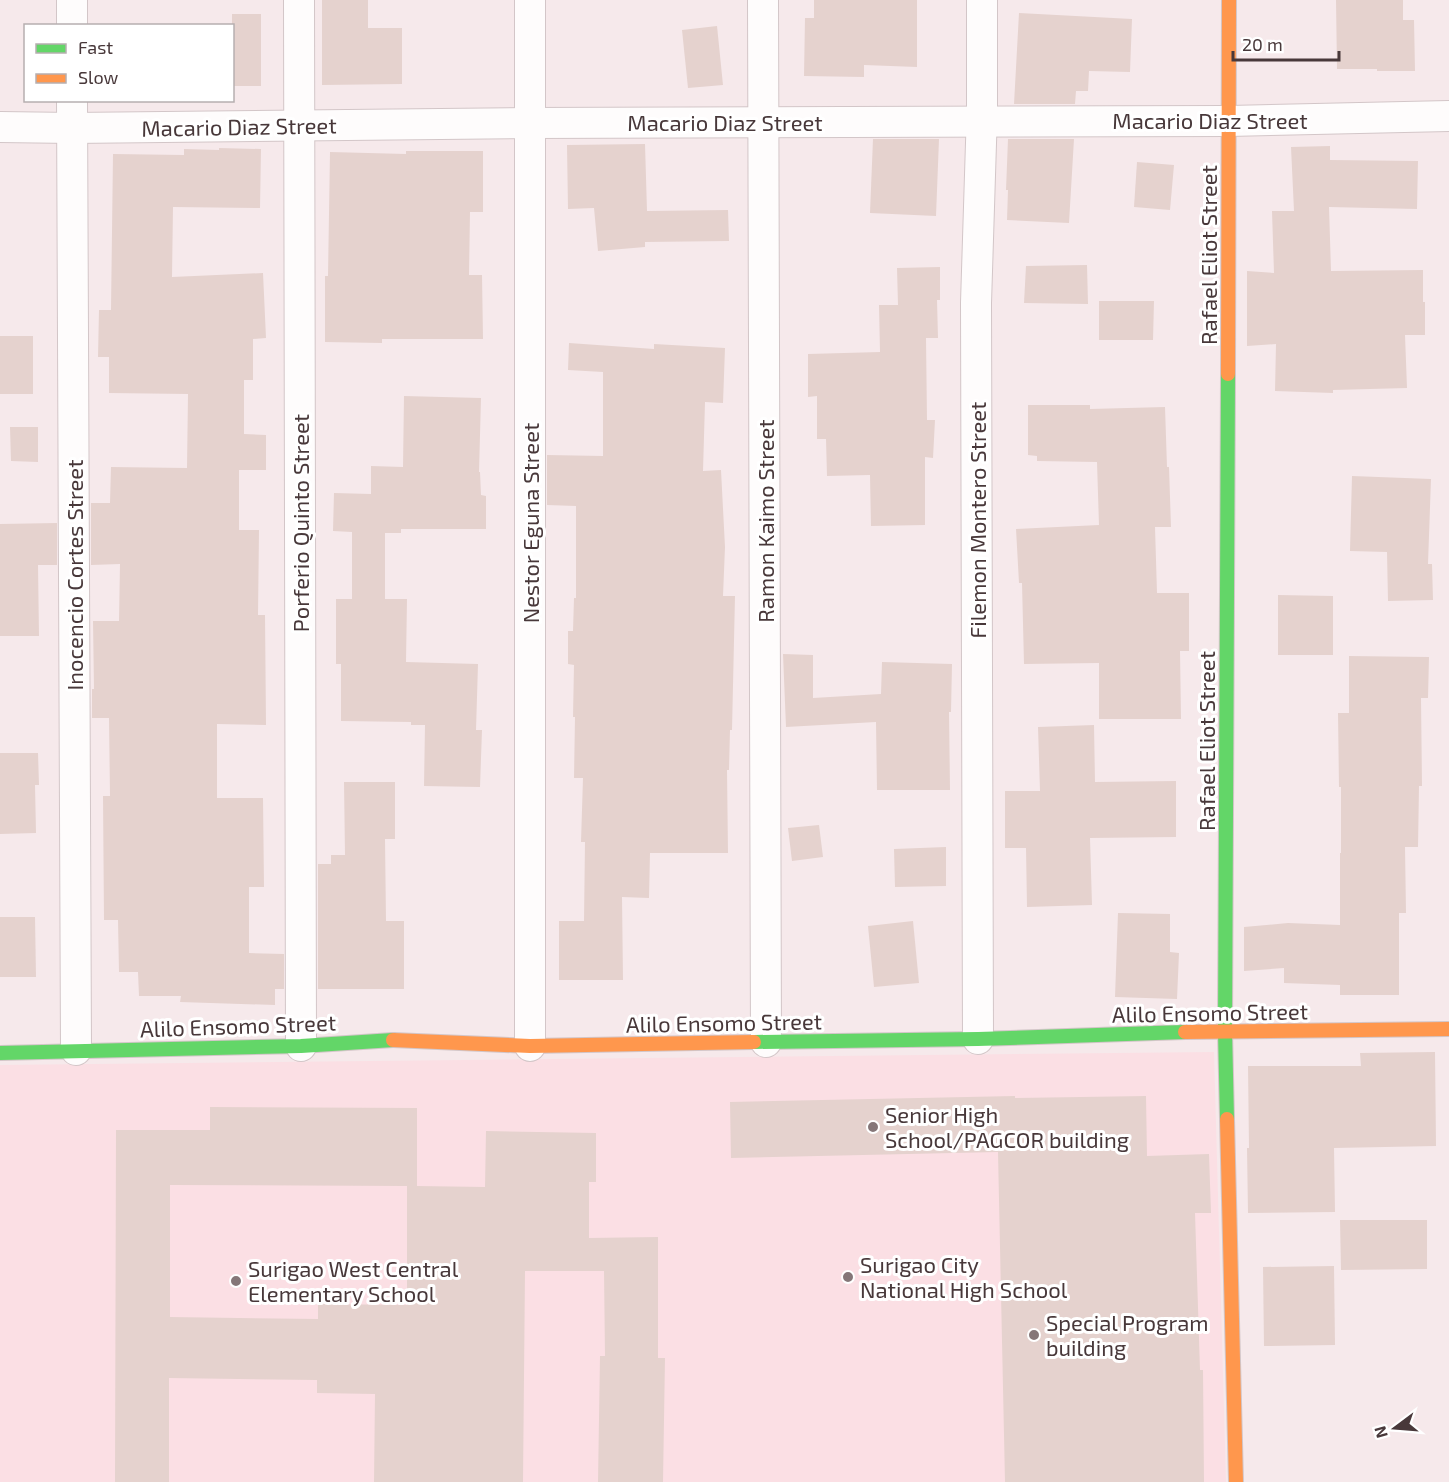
<svg xmlns="http://www.w3.org/2000/svg" width="1449" height="1482" viewBox="0 0 1449 1482" font-family="'Exo 2',sans-serif">
<style>
.built{fill:#fbdfe4}
.building{fill:#e5d2ce;fill-rule:evenodd}
.lines{fill:none;stroke-linecap:round;stroke-linejoin:round}
.street-casing{stroke:#d3c6c8;stroke-width:32}
.fast-casing{stroke:#d3c6c8;stroke-width:16}
.slow-casing{stroke:#d3c6c8;stroke-width:16}
.street{stroke:#fefcfc;stroke-width:30}
.fast{stroke:#63d668;stroke-width:14}
.slow{stroke:#ff974d;stroke-width:14}
.poi-dot{fill:#857678;stroke:#fff;stroke-width:2}
.labels{text-anchor:middle;dominant-baseline:central;stroke-width:6;stroke-linejoin:round;paint-order:stroke}
.street-label{font-size:22px;fill:#48383a;stroke:#fff}
.poi-label{font-size:22px;fill:#48383a;stroke:#fff;text-anchor:start}
</style>
<rect width="100%" height="100%" fill="#f6e9eb"/>
<path class="built" d="M1214 1052 1226 1482H0V1065Z"/>
<g class="building">
<path d="M322 0H368V28H402V84L322 85Z"/>
<path d="M814 0H917V67L864 65V77L804 76 805 18H814Z"/>
<path d="M1336 0H1403V20H1414L1415 71H1377V69H1337Z"/>
<path d="M1019 13 1132 19 1130 72 1089 71 1088 91H1076L1075 104H1014Z"/>
<rect x="232" y="14" width="29" height="72"/>
<path d="M717 26 723 85 688 88 682 30Z"/>
<path d="M873 139H939L936 216 870 213Z"/>
<path d="M1008 139H1074L1069 223 1007 220 1008 190H1006Z"/>
<path d="M645 144 647 211 728 210 729 241 645 242V247L598 251 594 208 568 209 567 145Z"/>
<path d="M1330 146V160L1418 161 1417 209 1329 207 1331 271 1423 270V302H1425V335H1405L1407 388 1333 390V393L1275 391 1276 344 1247 346V271L1274 273 1272 211H1294L1291 147Z"/>
<path d="M219 148 261 149 260 208 173 207 172 277 263 273 266 338 253 339V380H244V434L266 435V470H239V530H259L258 615H265L266 725 217 724V798H263L264 887H249V953L284 954V989H275V1005L180 1002 181 996H139L138 972H119L118 920H104L103 796H110L109 718H92V689H94L93 621H119L120 564 91 565V503H110L111 467 187 468 188 394 109 393V357H98L99 310H111L113 154 184 155V149L219 150Z"/>
<path d="M406 151H483V212H470L469 275H482L483 339H382V343L325 342V276H328L330 152 406 154Z"/>
<path d="M1137 162 1174 165 1170 210 1134 207Z"/>
<path d="M1087 265 1088 304 1024 303 1026 266Z"/>
<path d="M940 267V300H937L938 338H926L927 420H935L933 458 925 457V525L871 526 870 475 827 476 826 439H817V396L808 397V354L880 352 879 305H898L897 268Z"/>
<path d="M1099 301H1154L1153 340H1099Z"/>
<rect x="0" y="336" width="33" height="58"/>
<path d="M569 343 654 349V344L725 348 723 403 705 402 703 471 721 470 725 547 723 596H735L732 730H730L729 770H727L728 853H650L649 898 622 897 623 980H559V921H584L585 842H581L583 778H574L575 717H573L574 665 568 664V631H573L574 598H576V506L547 505V455L603 456V372L568 370Z"/>
<path d="M404 396 481 398 479 472H480L481 495 486 496V529H401V533H385V599H407L406 662 478 664 476 730H482L480 787 424 786 425 725H411V722L341 721V664H336V599H352V532L333 531 334 493 371 494V466L403 467Z"/>
<path d="M1028 405H1090V409L1165 407 1167 467H1169L1171 527H1155L1157 593H1189V651H1180L1181 719H1099V663L1024 664 1022 583H1019L1016 529 1099 525 1097 462 1037 461V456L1028 455Z"/>
<path d="M10 427H38V462L11 461Z"/>
<path d="M1352 476 1431 479 1428 564H1432L1433 600 1388 601 1387 552 1350 551Z"/>
<path d="M57 523V565H38L39 636H0V524Z"/>
<path d="M1278 595 1333 596V655H1278Z"/>
<path d="M783 654 813 655V698L881 694 882 662 952 664 951 712H949L950 790H877L876 722 786 727Z"/>
<path d="M1349 656 1429 657 1428 698H1421L1422 786H1419L1418 847H1405L1406 913H1399V995H1340V985L1284 983V968L1244 971V927L1288 923 1340 925V853H1341V787H1339L1338 713H1349Z"/>
<path d="M1094 725 1095 782 1176 781V837L1090 838 1092 905 1027 907 1026 848H1005V791H1040L1038 727Z"/>
<path d="M0 753H38L39 785H35L36 833 0 834Z"/>
<path d="M344 782H395V839H385L386 921H404V989H318V864H331V855H345Z"/>
<path d="M819 825 823 857 792 861 788 828Z"/>
<path d="M946 847V886L895 887 894 849Z"/>
<path d="M1118 913 1170 914V952L1179 953 1177 999 1115 997Z"/>
<path d="M0 917H35L36 977H0Z"/>
<path d="M913 921 919 983 874 987 868 926Z"/>
<path d="M1435 1052 1436 1146 1334 1148 1335 1212 1248 1213 1247 1148H1249L1248 1066H1361L1360 1053Z"/>
<path d="M1015 1096V1098L1146 1096 1147 1156 1209 1154 1211 1213H1195L1200 1370H1203L1204 1482H1005L998 1152 731 1158 730 1102Z"/>
<path d="M210 1107 417 1108V1186L485 1187 486 1131 596 1133V1182H589V1238L658 1237V1358H665L663 1482H598L600 1356H605L604 1271H525L523 1482H374L375 1394 317 1393V1380L169 1378V1482H115L116 1130H210ZM170 1185 407 1186V1305L318 1304V1319L170 1317Z"/>
<path d="M1340 1220H1427V1269L1341 1270Z"/>
<path d="M1334 1266 1335 1345 1264 1346 1263 1267Z"/>
</g>
<g class="lines">
<g class="street-casing">
<g id="street">
<path d="M299 0 301 1046"/>
<path d="M763 0 766 1042"/>
<path d="M72 26V0"/>
<path d="M72 100 76 1050"/>
<path d="M0 127 72 128 530 123 1229 121 1449 116"/>
<path d="M978 1039 976 303 982 111V0"/>
<path d="M530 1046V0"/>
</g>
</g>
<g class="fast-casing">
<g id="fast">
<path d="M754 1042 978 1039 1185 1032"/>
<path d="M0 1053 301 1046 393 1040"/>
<path d="M1227 1119 1225 1031 1228 374"/>
</g>
</g>
<g class="slow-casing">
<g id="slow">
<path d="M1228 374 1229 0"/>
<path d="M1185 1032 1449 1029"/>
<path d="M393 1040 530 1046 754 1042"/>
<path d="M1227 1119 1236 1482"/>
</g>
</g>
<use href="#street" class="street"/>
<use href="#fast" class="fast"/>
<use href="#slow" class="slow"/>
</g>
<g class="poi-dot">
<circle cx="873" cy="1127" r="6"/>
<circle cx="848" cy="1277" r="6"/>
<circle cx="236" cy="1281" r="6"/>
<circle cx="1034" cy="1335" r="6"/>
</g>
<g class="labels">
<g class="street-label">
<text x="1210" y="120">Macario Diaz Street</text>
<text x="725" y="122">Macario Diaz Street</text>
<text transform="translate(239 126) rotate(-1)">Macario Diaz Street</text>
<text transform="translate(1208 255) rotate(-90)">Rafael Eliot Street</text>
<text transform="translate(977 520) rotate(-90)">Filemon Montero Street</text>
<text transform="translate(765 521) rotate(-90)">Ramon Kaimo Street</text>
<text transform="translate(300 523) rotate(-90)">Porferio Quinto Street</text>
<text transform="translate(530 523) rotate(-90)">Nestor Eguna Street</text>
<text transform="translate(74 575) rotate(-90)">Inocencio Cortes Street</text>
<text transform="translate(1206 741) rotate(-90)">Rafael Eliot Street</text>
<text transform="translate(1210 1012) rotate(-1)">Alilo Ensomo Street</text>
<text transform="translate(724 1022) rotate(-1)">Alilo Ensomo Street</text>
<text transform="translate(238 1025) rotate(-2)">Alilo Ensomo Street</text>
</g>
<g class="poi-label">
<text x="885" y="1114">Senior High<tspan x="885" dy="25">School/PAGCOR building</tspan></text>
<text x="860" y="1264">Surigao City<tspan x="860" dy="25">National High School</tspan></text>
<text x="248" y="1268">Surigao West Central<tspan x="248" dy="25">Elementary School</tspan></text>
<text x="1046" y="1322">Special Program<tspan x="1046" dy="25">building</tspan></text>
</g>
</g>
<rect x="24" y="24" width="210" height="78" fill="#ffffff" stroke="#b6afb0" stroke-width="1.5"/>
<rect x="36" y="44" width="30" height="9" fill="#63d668" stroke="#b6afb0" stroke-width="1.5"/>
<text x="78" y="54" font-size="18" fill="#48383a">Fast</text>
<rect x="36" y="74" width="30" height="9" fill="#ff974d" stroke="#b6afb0" stroke-width="1.5"/>
<text x="78" y="84" font-size="18" fill="#48383a">Slow</text>
<g transform="translate(1395 1428) rotate(254)" stroke="#ffffff" stroke-width="4.5" paint-order="stroke">
<path d="M0-4.5L10 22L0 15L-10 22Z" fill="#48383a"/>
<text y="-9" font-size="16" font-weight="bold" text-anchor="middle" fill="#48383a">N</text>
</g>
<path d="M1233 51v9h106v-9" fill="none" stroke="#48383a" stroke-width="3"/>
<text x="1242" y="51" font-size="18" fill="#48383a" stroke="#ffffff" stroke-width="4.5" paint-order="stroke">20 m</text>
</svg>
